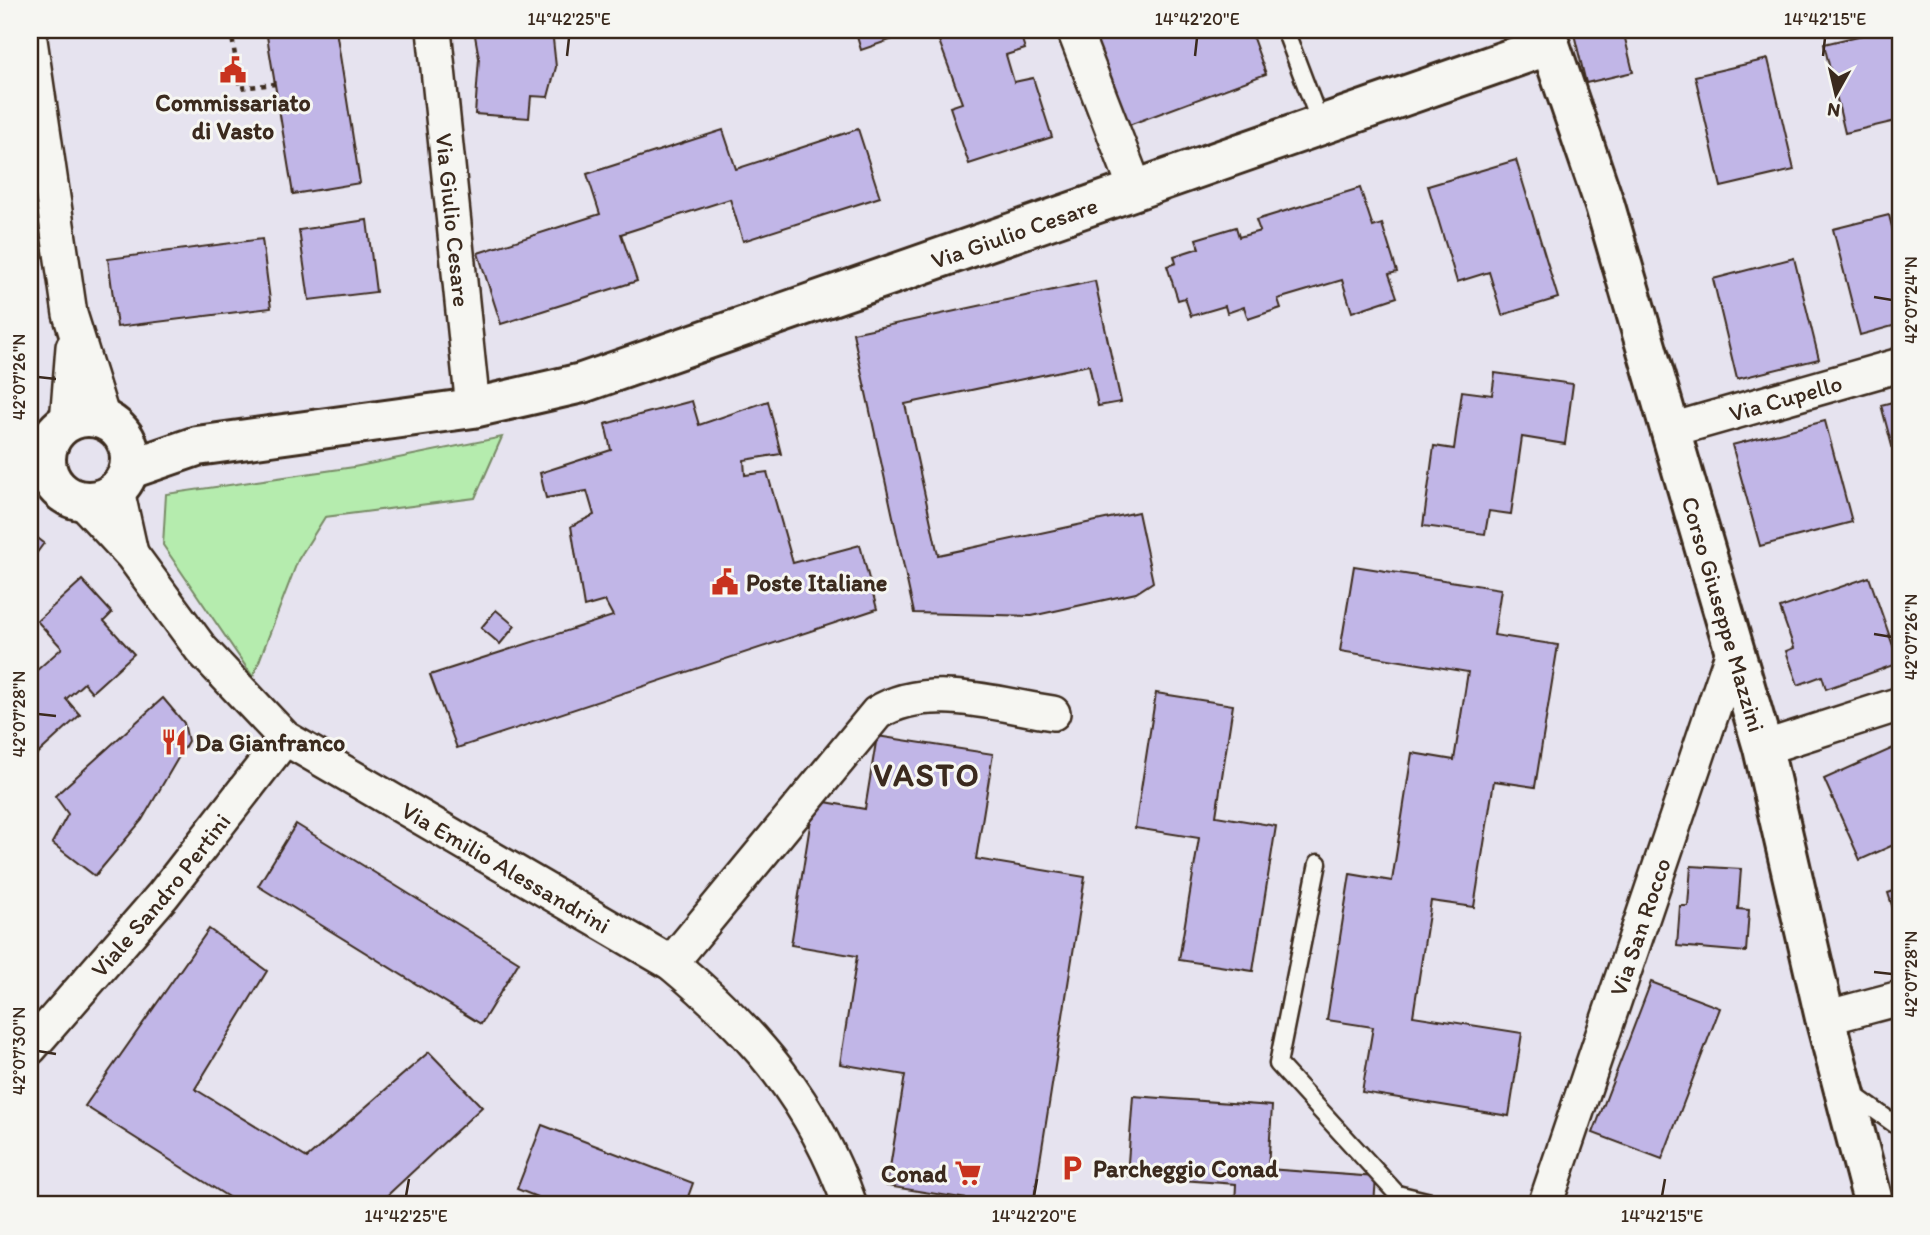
<svg xmlns="http://www.w3.org/2000/svg" width="1930" height="1235" viewBox="0 0 1930 1235" font-family="Itim,sans-serif">
<style>
.green{fill:#b5ecae;stroke:#788b66;stroke-width:2}
.building{fill:#c1b6e7;stroke:#3b2a1e;stroke-width:2}
.lines{fill:none;stroke-linecap:round;stroke-linejoin:round}
.service-casing{stroke:#3b2a1e;stroke-width:21}
.minor-casing{stroke:#3b2a1e;stroke-width:38}
.tertiary-casing{stroke:#3b2a1e;stroke-width:44}
.secondary-casing{stroke:#3b2a1e;stroke-width:44}
.path{stroke:#3b2a1e;stroke-width:4.5;stroke-dasharray:5 5;stroke-linecap:butt}
.service{stroke:#f6f6f2;stroke-width:16}
.minor{stroke:#f6f6f2;stroke-width:33}
.tertiary{stroke:#f6f6f2;stroke-width:38}
.secondary{stroke:#f6f6f2;stroke-width:38}
.ticks{fill:none;stroke:#3b2a1e;stroke-width:2.5}
.labels{text-anchor:middle;dominant-baseline:central;stroke-width:6;stroke-linejoin:round;paint-order:stroke}
.poi-label{font-size:24px;font-weight:bold;fill:#3b2a1e;stroke:#f6f6f2;text-anchor:start}
.street-label{font-size:24px;fill:#3b2a1e;stroke:#f6f6f2}
.district-label{font-size:32px;font-weight:bold;letter-spacing:2px;fill:#3b2a1e;stroke:#f6f6f2}
.neatline{fill:none;stroke:#3b2a1e;stroke-width:2.5}
.ticks-label{font-size:18px;text-anchor:middle;fill:#3b2a1e}
</style>
<rect width="100%" height="100%" fill="#e6e3ef"/>
<filter id="ink" filterUnits="userSpaceOnUse"><feTurbulence type="fractalNoise" baseFrequency=".0143" numOctaves="2"/><feDisplacementMap in="SourceGraphic" scale="14" xChannelSelector="R" yChannelSelector="G"/><feConvolveMatrix kernelMatrix="1 2 1 2 8 2 1 2 1" color-interpolation-filters="sRGB"/></filter>
<g filter="url(#ink)">
<path class="green" d="M502 437 475 498 325 517 298 560 253 677 163 545 166 494 354 467Z"/>
<g class="building">
<path d="M266 30H336L360 183 293 194Z"/>
<path d="M474 30H552L556 67 548 97 531 96 529 118 475 114 479 58Z"/>
<path d="M855 30H919L861 50Z"/>
<path d="M935 30H1019L1025 49 1006 55 1014 82 1033 78 1052 137 969 164 950 107 962 103Z"/>
<path d="M1092 30H1250L1266 74 1129 125Z"/>
<path d="M1573 30H1623L1633 72 1586 83Z"/>
<path d="M1884 30H1900V120L1845 133 1824 44Z"/>
<path d="M1768 59 1794 170 1721 187 1695 76Z"/>
<path d="M858 129 880 197 743 241 730 199 621 234 637 281 501 324 478 253 600 214 587 174 723 130 736 169Z"/>
<path d="M1516 160 1558 298 1502 315 1489 272 1457 282 1428 186Z"/>
<path d="M1360 188 1373 227 1382 224 1397 272 1389 274 1397 297 1352 312 1342 280 1278 299 1281 308 1248 319 1244 307 1227 313 1225 306 1191 316 1185 298 1178 300 1167 266 1176 263 1174 256 1199 248 1196 239 1236 227 1239 237 1260 231 1256 220Z"/>
<path d="M1889 215 1900 259V324L1860 335 1833 229Z"/>
<path d="M367 220 376 292 309 300 299 230Z"/>
<path d="M262 239 271 308 117 327 108 259Z"/>
<path d="M1794 258 1819 359 1737 379 1713 279Z"/>
<path d="M1095 281 1121 402 1098 406 1089 365 905 404 938 555 1138 512 1153 582 1136 593 1032 616 914 613 853 333Z"/>
<path d="M1495 373 1573 384 1565 444 1522 437 1511 514 1489 511 1485 534 1423 526 1434 446 1454 449 1462 391 1492 395Z"/>
<path d="M1900 400V476L1881 405Z"/>
<path d="M692 401 699 425 768 401 781 454 744 460 745 475 767 472 793 563 860 545 877 609 457 748 430 675 613 616 605 601 584 607 571 526 594 515 587 491 546 498 540 473 611 450 605 424Z"/>
<path d="M1825 421 1852 522 1760 546 1732 445Z"/>
<path d="M30 532 44 543 30 562Z"/>
<path d="M1354 566 1501 589 1494 635 1558 645 1535 787 1494 781 1474 907 1431 901 1413 1016 1522 1033 1509 1116 1362 1092 1373 1027 1327 1020 1350 874 1392 881 1412 753 1454 760 1468 672 1340 651Z"/>
<path d="M1869 577 1899 663 1826 689 1822 676 1798 685 1786 651 1794 648 1780 608Z"/>
<path d="M82 580 112 613 104 621 134 654 92 692 84 683 66 699 80 715 33 758 30 755V665L36 671 62 648 37 621Z"/>
<path d="M496 610 515 626 500 644 481 628Z"/>
<path d="M1156 693 1233 705 1216 816 1276 826 1253 971 1179 960 1199 838 1135 828Z"/>
<path d="M163 698 184 723 188 741 142 820 95 876 52 843 68 814 55 796Z"/>
<path d="M877 736 993 754 976 859 1085 877 1033 1205H1004L887 1186 905 1075 840 1064 857 956 791 945 814 800 865 809Z"/>
<path d="M1900 745V796L1896 797 1900 806V842L1860 860 1824 779Z"/>
<path d="M296 824 519 962 481 1024 258 886Z"/>
<path d="M1691 866 1741 869 1738 909 1749 910 1746 952 1677 946 1680 906H1688Z"/>
<path d="M1900 889V930L1888 893Z"/>
<path d="M209 929 267 971 195 1089 307 1158 429 1052 482 1107 377 1205H241L85 1106Z"/>
<path d="M1651 982 1720 1008 1662 1159 1593 1133Z"/>
<path d="M1133 1096 1272 1106 1268 1169 1376 1177 1374 1205H1235L1236 1184 1127 1176Z"/>
<path d="M542 1125 693 1183 685 1205H557L517 1189Z"/>
</g>
<g class="lines">
<g class="service-casing">
<g id="service">
<path d="M1285 30 1321 125"/>
<path d="M1318 863 1278 1064 1397 1194 1443 1205"/>
<path d="M1851 1093 1900 1128"/>
</g>
</g>
<g class="minor-casing">
<g id="minor">
<path id="s1" d="M434 30 473 408"/>
<path d="M1074 30 1136 190"/>
<path d="M30 40 70 314 103 419"/>
<path d="M67 422 73 347"/>
<path id="s2" d="M1671 430 1900 365"/>
<path d="M117 490 131 553"/>
<path id="s3" d="M81 500 132 555 201 649 285 738 671 963C755 1033 813 1101 850 1205"/>
<path d="M1763 748 1900 704"/>
<path d="M671 963 877 713C928 681 998 705 1053 713"/>
<path d="M1825 1018 1900 998"/>
<path id="s4" d="M30 1048 163 895 285 738"/>
<path id="s5" d="M1545 1205 1734 648"/>
</g>
</g>
<g class="tertiary-casing">
<g id="tertiary">
<circle cx="88" cy="459" r="42"/>
<path id="s6" d="M130 469 197 446 473 408 582 383 1550 45"/>
</g>
</g>
<g class="secondary-casing">
<g id="secondary">
<path id="s7" d="M1545 30 1605 206 1763 748 1825 1018 1874 1205"/>
</g>
</g>
<path class="path" d="M231 30 240 88 275 84"/>
<use href="#service" class="service"/>
<use href="#minor" class="minor"/>
<use href="#tertiary" class="tertiary"/>
<use href="#secondary" class="secondary"/>
</g>
</g>
<path class="ticks" d="M567 56 569 38M1195 56 1197 38M1823 56 1825 38M1874 297 1892 300M38 377 56 379M1874 634 1892 637M38 714 56 716M1874 972 1892 974M38 1051 56 1054M406 1196 409 1179M1034 1196 1037 1179M1662 1196 1665 1179"/>
<defs>
<g id="civic-bare" transform="scale(2.1)"><path d="M-.6-6.5H3V-4.5H.6V-3L4-1V1h2V6H-6V1h2V-1L-.6-3ZM-1.2 2.5V6h2.4V2.5Z" fill="#c8321e" stroke="#f6f6f2" stroke-width="2.5" paint-order="stroke"/></g>
<g id="restaurant-bare" transform="scale(2.1)"><path d="M-5-6h1v4h1v-4h1v4h1v-4h1v5L-1.5 .5V6h-2V.5L-5-1ZM5-6V6H3V1.5H1.5Q1.5-4 5-6Z" fill="#c8321e" stroke="#f6f6f2" stroke-width="2.5" paint-order="stroke"/></g>
<g id="parking-bare" transform="scale(2.1)"><path d="M-3.5-5.5H1a3.5 3.5 0 0 1 0 7H-1V5.5H-3.5ZM-1-3.4V-.6H.8a1.4 1.4 0 0 0 0-2.8Z" fill="#c8321e" stroke="#f6f6f2" stroke-width="2.5" paint-order="stroke"/></g>
<g id="supermarket-bare" transform="scale(2.1)"><path d="M-6-5.5h2.5l.6 2H6L4.5 2H-2.5L-4.4-4H-6ZM-1.5 3.2a1.3 1.3 0 1 0 .1 0ZM3 3.2a1.3 1.3 0 1 0 .1 0Z" fill="#c8321e" stroke="#f6f6f2" stroke-width="2.5" paint-order="stroke"/></g>
</defs>
<g fill-rule="evenodd">
<use href="#civic-bare" x="233" y="70"/>
<use href="#civic-bare" x="725" y="582"/>
<use href="#restaurant-bare" x="174" y="742"/>
<use href="#parking-bare" x="1072" y="1168"/>
<use href="#supermarket-bare" x="968" y="1173"/>
</g>
<g class="labels">
<g class="poi-label">
<text x="233" y="102" text-anchor="middle">Commissariato<tspan x="233" dy="28">di Vasto</tspan></text>
<text x="746" y="582">Poste Italiane</text>
<text x="195" y="742">Da Gianfranco</text>
<text x="1093" y="1168">Parcheggio Conad</text>
<text x="947" y="1173" text-anchor="end">Conad</text>
</g>
<g class="street-label">
<text stroke="none"><textPath href="#s1" startOffset="191">Via Giulio Cesare</textPath></text>
<text stroke="none"><textPath href="#s6" startOffset="919">Via Giulio Cesare</textPath></text>
<text stroke="none"><textPath href="#s2" startOffset="119">Via Cupello</textPath></text>
<text stroke="none"><textPath href="#s7" startOffset="611">Corso Giuseppe Mazzini</textPath></text>
<text stroke="none"><textPath href="#s3" startOffset="570">Via Emilio Alessandrini</textPath></text>
<text stroke="none"><textPath href="#s4" startOffset="201">Viale Sandro Pertini</textPath></text>
<text stroke="none"><textPath href="#s5" startOffset="294">Via San Rocco</textPath></text>
</g>
<g class="district-label">
<text x="927" y="775">VASTO</text>
</g>
</g>
<rect width="1930" height="1235" fill="none" stroke="#f6f6f2" stroke-width="77"/>
<g transform="translate(1836 94) rotate(188)" stroke="#f6f6f2" stroke-width="5" paint-order="stroke">
<path d="M0-5L12 26L0 18L-12 26Z" fill="#3b2a1e"/>
<text y="-10" font-size="19" font-weight="bold" text-anchor="middle" fill="#3b2a1e">N</text>
</g>
<rect x="38" y="38" width="1854" height="1158" class="neatline"/>
<g class="ticks-label">
<text x="569" y="25">14°42'25"E</text>
<text x="1197" y="25">14°42'20"E</text>
<text x="1825" y="25">14°42'15"E</text>
<text transform="translate(1911 300) rotate(-90)" y="6">42°07'24"N</text>
<text transform="translate(19 377) rotate(-90)" y="6">42°07'26"N</text>
<text transform="translate(1911 637) rotate(-90)" y="6">42°07'26"N</text>
<text transform="translate(19 714) rotate(-90)" y="6">42°07'28"N</text>
<text transform="translate(1911 974) rotate(-90)" y="6">42°07'28"N</text>
<text transform="translate(19 1051) rotate(-90)" y="6">42°07'30"N</text>
<text x="406" y="1222">14°42'25"E</text>
<text x="1034" y="1222">14°42'20"E</text>
<text x="1662" y="1222">14°42'15"E</text>
</g>
</svg>
